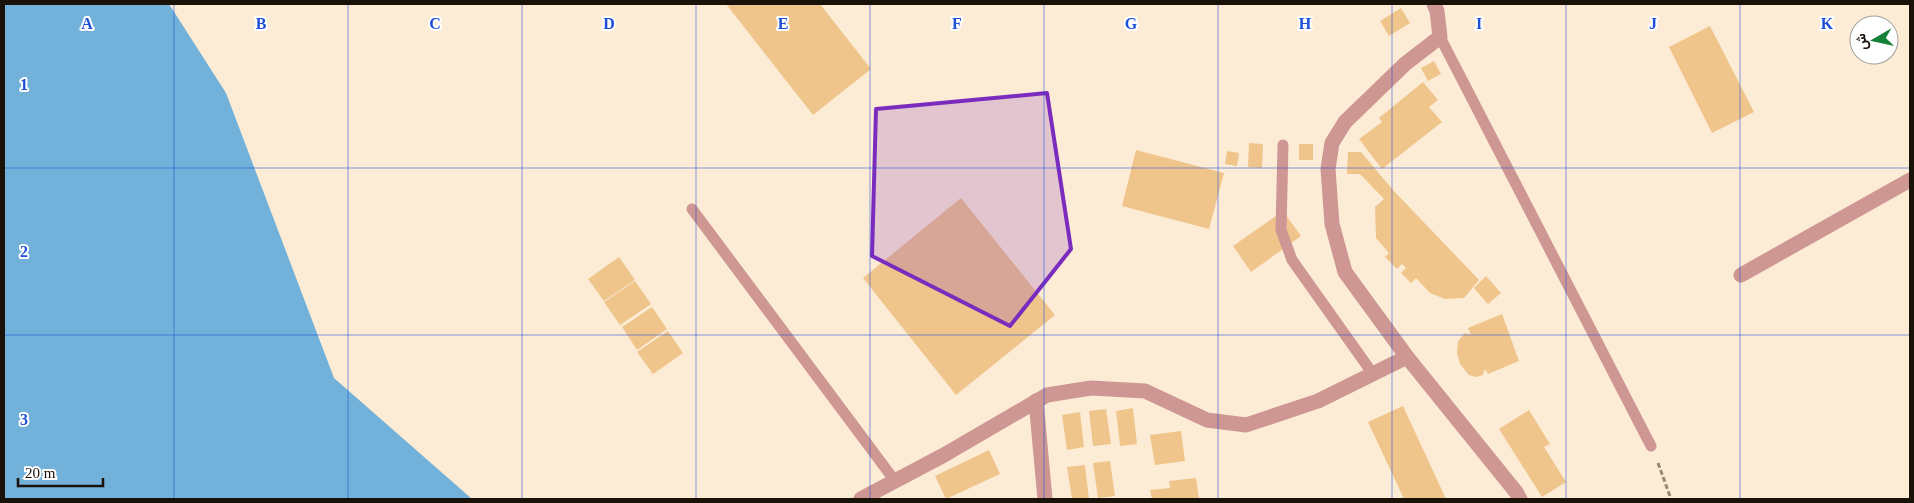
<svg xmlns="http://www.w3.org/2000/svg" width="1914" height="503" viewBox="0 0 1914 503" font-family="'Times New Roman',Vazirmatn,serif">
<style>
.water{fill:#72b1d9}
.building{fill:#efc58c}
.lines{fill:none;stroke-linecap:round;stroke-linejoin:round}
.path{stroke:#958977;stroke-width:3;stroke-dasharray:5 2.5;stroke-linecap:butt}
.service{stroke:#ce9793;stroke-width:11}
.minor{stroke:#ce9793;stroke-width:15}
.marked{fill:#7b2cbf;fill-opacity:0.2;stroke:#7b2cbf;stroke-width:4;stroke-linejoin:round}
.grid{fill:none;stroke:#1d4ed8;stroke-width:1;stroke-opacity:0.55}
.grid-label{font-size:16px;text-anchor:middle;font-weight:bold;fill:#1d4ed8;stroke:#fff;stroke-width:4;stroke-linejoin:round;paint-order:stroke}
</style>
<rect width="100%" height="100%" fill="#fdecd5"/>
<path class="water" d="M4 4H169L226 93 334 378 472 499H4Z"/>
<g class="building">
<path d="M726 4H820L871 69 813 115Z"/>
<path d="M1401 8 1410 23 1389 36 1380 21Z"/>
<path d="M1710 26 1754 112 1712 133 1669 47Z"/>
<path d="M1434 61 1441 74 1428 81 1421 68Z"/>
<path d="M1423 82 1438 100 1429 107 1442 122 1382 169 1359 139 1382 122 1379 118Z"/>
<path d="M1249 143 1263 144 1262 168 1248 167Z"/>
<rect x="1299" y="144" width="14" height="16"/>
<path d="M1136 150 1224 173 1209 229 1122 206Z"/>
<path d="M1227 151 1239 153 1237 166 1225 164Z"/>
<path d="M1348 152H1361L1393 190 1479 280 1464 298 1445 299 1430 293 1416 278 1411 283 1401 273 1406 268 1402 264 1397 269 1385 257 1389 253 1376 238 1375 207 1384 199 1360 174H1347Z"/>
<path d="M961 198 1055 315 956 395 863 278Z"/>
<path d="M1283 211 1301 236 1251 272 1233 246Z"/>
<path d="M619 257 635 280 604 301 588 279Z"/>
<path d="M1486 276 1501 293 1488 304 1474 288Z"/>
<path d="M635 281 651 304 620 325 604 302Z"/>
<path d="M652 307 667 329 637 350 622 327Z"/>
<path d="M1502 314 1519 361 1488 374 1485 369 1483 375 1476 377 1469 375 1460 364 1457 353 1458 341 1465 333 1471 335 1468 328Z"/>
<path d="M668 331 683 353 653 374 637 352Z"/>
<path d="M1403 406 1446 499H1404L1368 422Z"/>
<path d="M1133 408 1137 444 1120 446 1116 411Z"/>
<path d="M1106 409 1111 444 1093 446 1089 411Z"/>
<path d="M1529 410 1550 444 1544 447 1566 482 1542 497 1499 429Z"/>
<path d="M1080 412 1084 447 1067 450 1062 415Z"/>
<path d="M1181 431 1185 461 1155 465 1150 435Z"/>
<path d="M989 450 1000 474 946 499 935 476Z"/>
<path d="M1110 461 1115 496 1098 498 1093 463Z"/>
<path d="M1085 465 1089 499H1072L1067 467Z"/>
<path d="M1196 478 1199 499H1152L1150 490 1170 488 1169 481Z"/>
</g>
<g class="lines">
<path class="path" d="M1658 463 1671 499"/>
<g class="service">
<path d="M1440 37 1651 446"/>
<path d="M1283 145 1281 230 1292 260 1373 374"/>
<path d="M692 209 895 481"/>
</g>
<g class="minor">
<path d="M1434 4 1437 11 1440 37 1405 64 1345 122 1332 143 1328 169 1332 224 1345 272 1407 357 1516 492 1520 499"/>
<path d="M1741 275 1910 180"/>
<path d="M1036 401 1045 499"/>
<path d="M861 499 944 455 1047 395 1091 388 1145 391 1207 420 1246 425 1318 401 1407 357"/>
</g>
</g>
<path class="marked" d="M1047 93 1071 249 1010 326 872 256 876 109Z"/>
<path class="grid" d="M174 4V499M348 4V499M522 4V499M696 4V499M870 4V499M1044 4V499M1218 4V499M1392 4V499M1566 4V499M1740 4V499M4 168H1910M4 335H1910"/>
<g class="grid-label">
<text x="87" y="29">A</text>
<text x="261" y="29">B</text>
<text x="435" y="29">C</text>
<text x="609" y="29">D</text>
<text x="783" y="29">E</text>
<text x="957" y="29">F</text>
<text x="1131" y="29">G</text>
<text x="1305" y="29">H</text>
<text x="1479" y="29">I</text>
<text x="1653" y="29">J</text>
<text x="1827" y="29">K</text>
<text x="24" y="90">1</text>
<text x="24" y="257">2</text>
<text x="24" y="425">3</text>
</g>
<rect width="1914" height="503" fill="none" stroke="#191208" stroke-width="10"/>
<g transform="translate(1874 40) rotate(261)"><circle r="24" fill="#ffffff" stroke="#a3a09c"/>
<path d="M0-4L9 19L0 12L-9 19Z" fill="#158239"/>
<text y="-8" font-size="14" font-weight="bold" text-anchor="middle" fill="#191208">ش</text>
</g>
<path d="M18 478v8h85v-8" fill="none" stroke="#191208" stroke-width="2.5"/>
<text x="25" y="478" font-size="15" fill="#191208" stroke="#ffffff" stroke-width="4" paint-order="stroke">20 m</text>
</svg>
